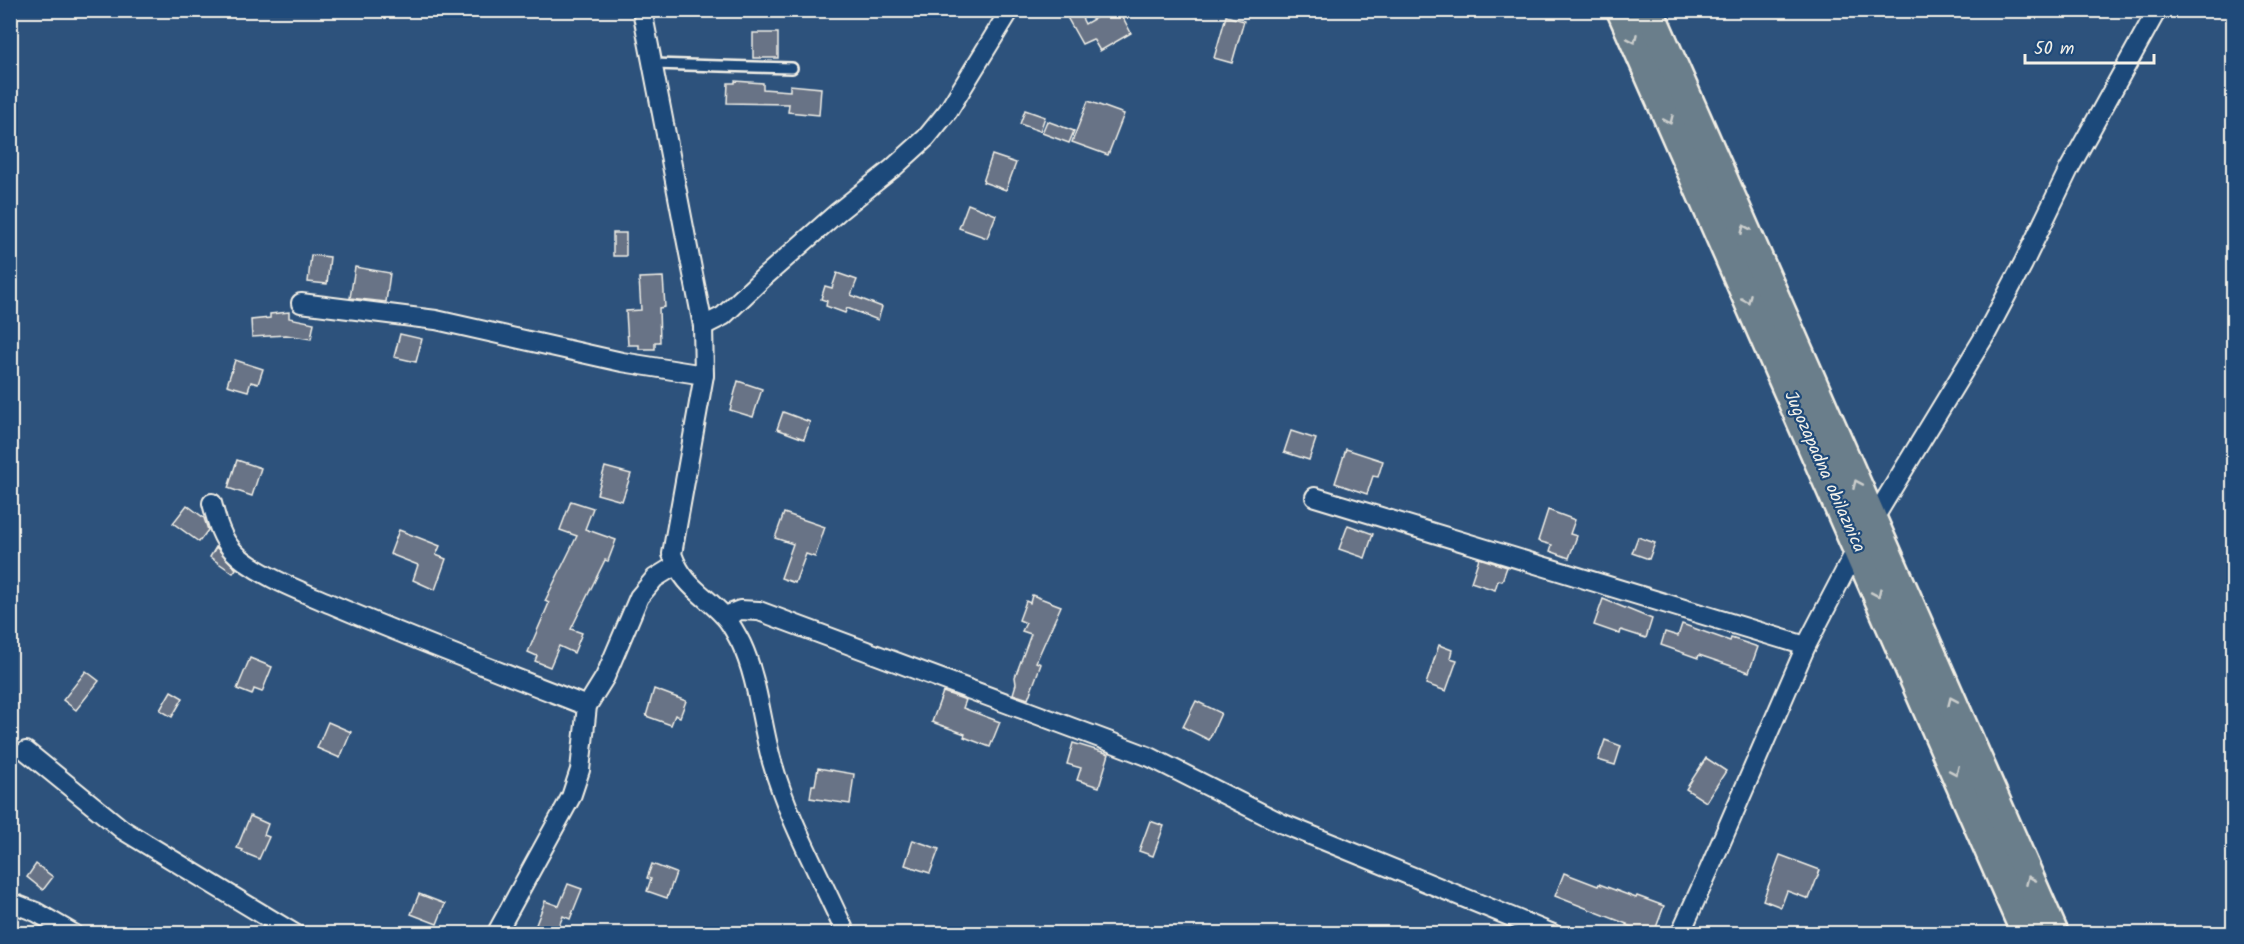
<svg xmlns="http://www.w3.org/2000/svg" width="2244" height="944" viewBox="0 0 2244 944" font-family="Kalam,sans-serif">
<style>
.building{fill:#677386;stroke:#f4f1e8;stroke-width:1.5}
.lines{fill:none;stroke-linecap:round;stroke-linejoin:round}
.lane-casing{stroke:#f4f1e8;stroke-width:14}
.street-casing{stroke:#f4f1e8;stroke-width:22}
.primary-casing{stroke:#f4f1e8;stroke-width:33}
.lane{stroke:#1f4a7a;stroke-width:9}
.street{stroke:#1f4a7a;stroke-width:18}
.primary{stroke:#6b7e8b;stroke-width:28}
.oneway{stroke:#cbcecc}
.labels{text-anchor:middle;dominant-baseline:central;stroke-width:4.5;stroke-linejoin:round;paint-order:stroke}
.street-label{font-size:18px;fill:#f4f1e8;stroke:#1f4a7a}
</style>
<rect width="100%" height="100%" fill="#2d527c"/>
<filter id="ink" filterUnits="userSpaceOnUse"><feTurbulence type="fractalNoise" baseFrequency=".0167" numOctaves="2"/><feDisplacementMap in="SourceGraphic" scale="12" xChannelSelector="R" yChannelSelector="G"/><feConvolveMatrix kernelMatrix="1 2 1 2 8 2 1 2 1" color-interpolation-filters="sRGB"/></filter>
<g filter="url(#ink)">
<g class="building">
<path d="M1063 10H1078L1085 24 1109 10H1119L1131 33 1100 51 1093 39 1082 44Z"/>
<path d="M1226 16 1244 21 1232 63 1214 58Z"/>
<rect x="753" y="33" width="25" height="25"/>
<path d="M735 81 763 83V89L790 91V85L821 88 819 115 788 112 789 104 727 103 728 83H735Z"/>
<path d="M1088 101 1124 114 1108 155 1072 142Z"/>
<path d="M1025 110 1045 117 1040 131 1020 124Z"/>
<path d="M1047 121 1074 131 1069 143 1042 133Z"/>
<path d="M992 155 1016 163 1006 190 983 182Z"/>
<path d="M968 204 996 215 987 238 959 228Z"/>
<rect x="613" y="233" width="13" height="23"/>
<path d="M311 255 330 257 327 284 308 282Z"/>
<path d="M355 267 390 273 386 302 350 298Z"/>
<path d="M837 273 857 280 851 295 882 307 878 320 847 308 845 313 826 306 827 301 821 299 825 286 832 288Z"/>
<path d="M663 277 665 307 659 308 660 342H655V349H639V345H628L626 311 641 310 639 278Z"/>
<path d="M289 312V318L314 323 311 339 286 335 252 337 251 320 270 318V314Z"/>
<path d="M400 334 422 339 416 362 394 357Z"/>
<path d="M235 360 263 369 258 384 251 382 248 391 227 385Z"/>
<path d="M738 381 762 389 753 417 730 410Z"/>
<path d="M783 412 810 422 804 439 777 429Z"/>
<path d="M1291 431 1316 439 1309 460 1284 452Z"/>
<path d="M1346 449 1383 461 1378 477 1373 476 1367 494 1335 483Z"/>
<path d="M237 460 261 468 252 496 228 488Z"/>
<path d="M605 467 631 474 622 501 597 494Z"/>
<path d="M571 501 593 508 585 529 616 540 608 561 605 560 571 629 582 633 574 653 559 646 550 667 535 661 537 656 528 652 549 603 545 601 577 536 560 530Z"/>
<path d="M187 505 204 518 208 530 199 542 173 523Z"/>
<path d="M1548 510 1575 520 1570 534 1577 536 1569 558 1550 551 1552 545 1538 541Z"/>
<path d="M784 513 825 527 815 557 806 554 795 583 781 578 793 544 775 538Z"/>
<path d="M1348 525 1373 534 1365 558 1339 549Z"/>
<path d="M399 530 440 546 436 555 446 559 435 590 413 580 418 565 390 554Z"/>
<path d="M1638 537 1655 543 1649 559 1632 553Z"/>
<path d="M216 547 236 569 233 573 210 557Z"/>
<path d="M1479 558 1507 567 1502 581 1498 580 1495 590 1471 582Z"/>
<path d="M1032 595 1061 606 1036 662 1041 664 1028 699 1013 694 1016 684 1015 677 1031 634 1022 631 1026 623 1019 620 1026 601 1030 603Z"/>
<path d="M1603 599 1652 619 1646 638 1621 630 1620 634 1594 625Z"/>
<path d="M1682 624 1730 641 1731 638 1758 647 1749 672 1699 655 1698 658 1661 645 1665 632 1678 636Z"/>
<path d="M1439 645 1452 650 1450 658 1457 660 1446 691 1426 684Z"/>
<path d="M250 658 272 667 262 692 254 689 252 695 237 689Z"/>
<path d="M86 671 99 681 76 710 63 700Z"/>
<path d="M654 689 686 701 680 717 675 715 671 725 646 716Z"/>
<path d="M171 691 183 698 172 717 160 710Z"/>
<path d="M943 692 966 700 963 708 1000 722 990 747 964 737 965 734 932 722Z"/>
<path d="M1196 701 1221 713 1209 740 1183 727Z"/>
<path d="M328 722 351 732 340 758 317 748Z"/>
<path d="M1605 740 1621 746 1615 765 1598 760Z"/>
<path d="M1073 743 1109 754 1099 787 1077 780 1081 768 1067 764Z"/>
<path d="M1706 758 1726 771 1706 802 1686 789Z"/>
<path d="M818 768 854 774 850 804 810 798 812 785H815Z"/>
<path d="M250 816 268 824 264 835 269 837 259 859 242 852 243 850 237 848Z"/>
<path d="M1150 821 1164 826 1153 856 1139 851Z"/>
<path d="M913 840 939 849 930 873 905 865Z"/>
<path d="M1780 855 1820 870 1809 899 1787 891 1781 907 1763 900Z"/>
<path d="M36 864 53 877 43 890 27 877Z"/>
<path d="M652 864 676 873 667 898 647 891 651 879 647 878Z"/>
<path d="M1564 873 1598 886 1599 884 1636 898 1637 896 1664 906 1654 933H1631L1634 928 1626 925 1627 924 1555 896Z"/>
<path d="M568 884 582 889 570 919 563 916 556 933H543L534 930 545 901 559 906Z"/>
<path d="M419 894 445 904 437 924 411 914Z"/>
</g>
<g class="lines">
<g class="lane-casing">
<path id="lane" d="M653 64 792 68"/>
</g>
<g class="street-casing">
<g id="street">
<path d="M642 10 703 326 704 375 672 554C684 587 703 593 724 616 731 623 736 634 741 643 758 679 761 723 772 762 789 822 821 877 846 934"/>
<path d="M301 303 436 320 622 362 704 375"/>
<path d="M703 326 723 316 763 278 838 212 893 168 926 138 948 111 1010 10"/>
<path d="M1315 497 1806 646"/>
<path d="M212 503C217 522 221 538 234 552 255 574 303 592 331 604 415 640 501 672 587 706"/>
<path d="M1873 520 1986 334 2023 264 2069 169 2157 10"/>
<path d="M725 616 740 610 759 611 1108 741 1150 757 1281 823 1553 934"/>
<path d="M26 751 123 830 295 934"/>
<path d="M10 902 36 912 74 934"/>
<path d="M496 934 571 797 580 770 587 706 605 677 639 597 655 578 676 565"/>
<path d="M1680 934 1709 870 1806 646 1857 548"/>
</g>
</g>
<g class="primary-casing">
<g id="primary">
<path d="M1621 10 2026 934"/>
<path d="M1649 10 2054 934"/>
</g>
</g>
<use href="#lane" class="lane"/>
<use href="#street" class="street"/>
<use href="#primary" class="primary"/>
</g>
<defs><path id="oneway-chevron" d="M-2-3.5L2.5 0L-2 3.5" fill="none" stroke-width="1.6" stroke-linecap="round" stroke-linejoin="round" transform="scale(1.5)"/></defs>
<g class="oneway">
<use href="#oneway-chevron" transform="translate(1633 39) rotate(66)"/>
<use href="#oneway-chevron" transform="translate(1669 120) rotate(66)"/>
<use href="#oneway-chevron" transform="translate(1745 229) rotate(-114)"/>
<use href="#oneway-chevron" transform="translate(1747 299) rotate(66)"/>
<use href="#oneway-chevron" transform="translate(1857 484) rotate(-114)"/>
<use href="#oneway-chevron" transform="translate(1877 593) rotate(66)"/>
<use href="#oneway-chevron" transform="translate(1952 701) rotate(-114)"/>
<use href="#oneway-chevron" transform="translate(1955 771) rotate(66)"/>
<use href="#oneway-chevron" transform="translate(2030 880) rotate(-114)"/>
</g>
</g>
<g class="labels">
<g class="street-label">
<text transform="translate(1824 472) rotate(66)">Jugozapadna obilaznica</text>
</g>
</g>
<rect width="2244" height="944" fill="none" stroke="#1f4a7a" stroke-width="36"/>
<rect x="18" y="18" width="2208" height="908" fill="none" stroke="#f4f1e8" stroke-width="2" filter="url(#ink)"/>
<path d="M2025 54v9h129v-9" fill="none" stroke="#f4f1e8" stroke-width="3"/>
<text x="2034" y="54" font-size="18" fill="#f4f1e8" stroke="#1f4a7a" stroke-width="4.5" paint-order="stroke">50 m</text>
</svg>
